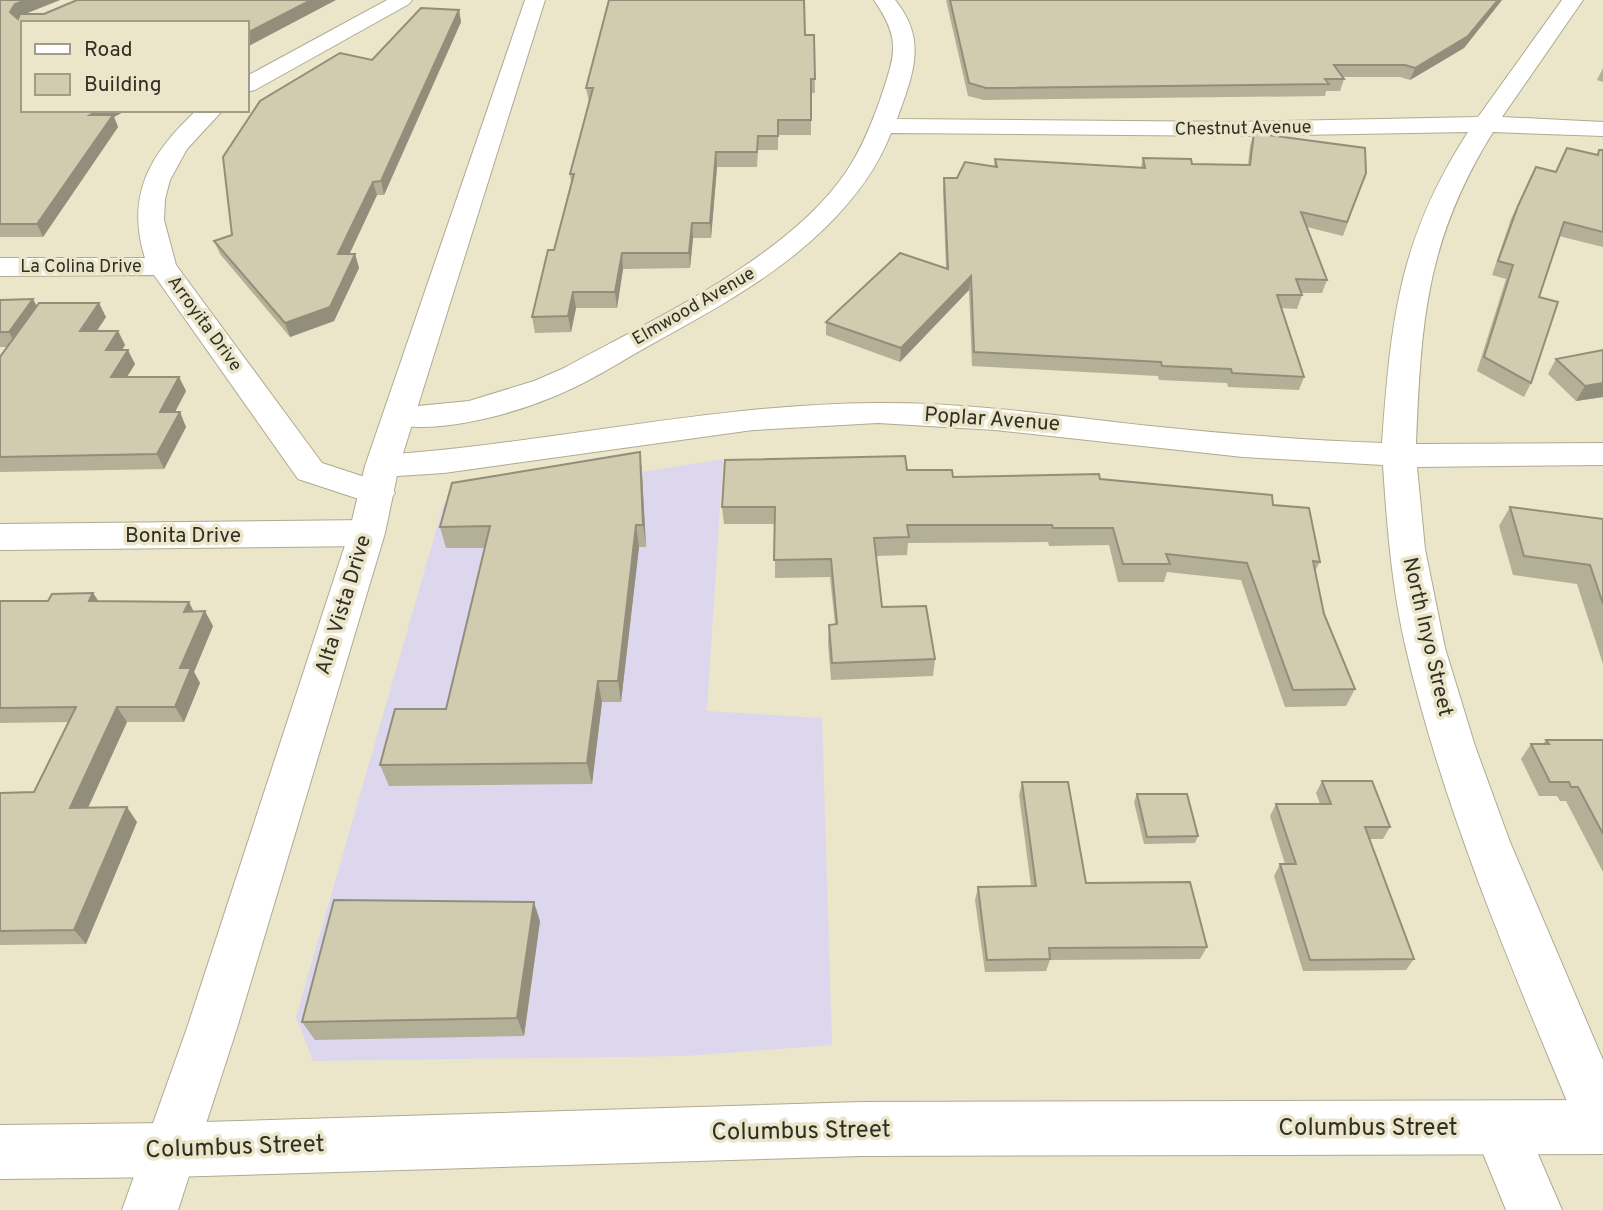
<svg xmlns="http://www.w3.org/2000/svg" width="1603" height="1210" viewBox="0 0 1603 1210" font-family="Overpass,sans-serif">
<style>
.commercial{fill:#dcd7ed}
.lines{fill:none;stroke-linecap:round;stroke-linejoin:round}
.minor-casing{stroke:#afaa90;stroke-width:2}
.tertiary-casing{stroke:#afaa90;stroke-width:2}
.secondary-casing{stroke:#afaa90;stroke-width:2}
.minor{fill:#fff;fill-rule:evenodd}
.tertiary{fill:#fff;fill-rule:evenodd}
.secondary{fill:#fff;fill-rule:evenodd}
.wall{fill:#b4af97}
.shaded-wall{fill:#928e7b}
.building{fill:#d1cbb0;stroke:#928e7b;stroke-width:2}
.labels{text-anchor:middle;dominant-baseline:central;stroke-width:7;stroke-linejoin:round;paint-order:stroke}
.far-street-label{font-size:18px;fill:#312e24;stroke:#ebe5ca}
.street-label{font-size:21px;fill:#312e24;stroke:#ebe5ca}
.near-street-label{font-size:24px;fill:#312e24;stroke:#ebe5ca}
</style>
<rect width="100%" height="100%" fill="#ebe5ca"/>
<path class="commercial" d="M723 459 707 711 822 718 832 1045 685 1056 313 1061 296 1017 444 503Z"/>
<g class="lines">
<g class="minor-casing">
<g id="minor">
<path d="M387 0H412L409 4 255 90 247 92V76Z"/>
<path d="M874 0H895C928 40 913 74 897 119L1237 122 1478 117 1562 0H1583L1502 117 1603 122V136L1493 132C1426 240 1421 321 1416 444L1603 443V465L1417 467 1425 549 1445 648 1475 746 1510 842 1603 1060V1150L1584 1142C1517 981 1446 819 1406 649 1392 589 1387 527 1383 465L1243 457 995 430 878 423 753 430 444 473 382 477 370 474 365 466 370 458 382 455C547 444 710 404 876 403 968 402 1059 416 1150 426 1227 434 1304 440 1382 443 1391 319 1399 239 1468 132L1237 136 891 133C877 169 855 198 828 225 778 275 714 310 652 344 626 358 601 375 573 388 525 411 440 437 387 423L383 416 387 409 469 401 534 381 562 369C652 320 788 258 846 172 861 150 871 125 880 100 895 54 902 41 874 0Z"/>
<path d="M197 110H223L187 149 170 180 165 199 164 220 176 265 322 463 389 485 395 493 389 501 377 505 298 479 154 275 0 276V258H145C125 195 151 152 197 110Z"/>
<path d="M367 520 380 524 385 533 380 542 367 546 0 550V524Z"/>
<path d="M1500 1102 1519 1110 1562 1210H1506L1473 1129 1481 1110Z"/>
</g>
</g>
<g class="tertiary-casing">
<path id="tertiary" d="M525 0H545L399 466 385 533 237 1028 178 1210H122L187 1028 349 533 365 466Z"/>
</g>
<g class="secondary-casing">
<path id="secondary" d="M1603 1100V1154L862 1156 170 1177 0 1179V1125L170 1123 862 1102Z"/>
</g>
<use href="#minor" class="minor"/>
<use href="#tertiary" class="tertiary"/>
<use href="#secondary" class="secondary"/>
</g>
<g class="wall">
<path d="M0 0H60L24 14 23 110H127L114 117 118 127 43 237H0Z"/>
<path d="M946 0H1502L1464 48 1410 80 1400 77H1343L1344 79 1340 91H1326L1325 96 984 100 968 96Z"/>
<path d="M459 10 461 22 384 195H377L349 254H355L359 268 334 321 290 337 220 254 214 241 232 235 372 60Z"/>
<path d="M805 35H814L815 93H811V135H778V150H758L757 167H717L711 238H693L690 268 623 269 617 308H576L571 332 535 333 532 317 554 250 571 182 570 174 589 102 586 88Z"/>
<path d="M1603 68V82L1597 80Z"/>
<path d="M1254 133 1366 173 1343 236 1307 227 1327 280 1322 293H1301L1302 295 1297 309 1282 308 1304 377 1299 390 1228 387 1227 383 1159 380 1158 376 972 366 969 290 900 362 826 335V322L946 268 943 190 944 178H957L994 167 995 159 1141 167 1143 158 1192 164 1248 165 1250 146Z"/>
<path d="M1567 148 1597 155 1599 150H1603V247L1559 236 1539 297 1531 383 1524 397 1477 371 1506 279 1492 275 1511 219 1536 167 1556 172Z"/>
<path d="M0 300 106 317 97 331H118L125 345 122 350 135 364 127 377H179L186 391 175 412 186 427 164 469 0 472V357L7 347H0Z"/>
<path d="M1556 359 1603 397 1576 401 1548 374Z"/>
<path d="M640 452 642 474 646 547H639L621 702H602L592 784 389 786 380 765 446 709 485 548H446L440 527Z"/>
<path d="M907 470 953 477 1100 479 1273 505 1320 562 1315 571 1324 614 1355 689 1346 706 1285 707 1241 580 1167 572 1164 582H1118L1109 545 1049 546 1048 542 908 543 907 555 876 556 882 607 935 659 933 676 831 680 828 643 829 625 835 624 830 577 775 578V524H724L722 507Z"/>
<path d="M1510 507 1603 519V664L1577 584 1513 575 1499 526Z"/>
<path d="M93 593 98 601 194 611 213 626 194 672 200 683 184 722H127L88 808 137 822 86 944 0 945V793L34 792 69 722 0 723V601H48Z"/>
<path d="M1546 740H1603V872L1566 801H1560L1557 796H1539L1521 759 1531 744H1543Z"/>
<path d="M1322 781 1390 827 1383 839H1369L1414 959 1406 970 1303 971 1274 876 1280 864H1285L1270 816 1276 804H1320L1316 793Z"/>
<path d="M1022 782 1086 883 1207 947 1200 959 1050 960 1046 971 985 972 975 900 978 887 1031 886 1019 795Z"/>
<path d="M1137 794 1198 836 1195 843 1144 844 1134 802Z"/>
<path d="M540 921 524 1036 315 1040 302 1022Z"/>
</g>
<g class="shaded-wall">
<path d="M26 0H60L20 16 15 23 10 12 15 4Z"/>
<path d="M311 0H336L247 47V33Z"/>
<path d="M1498 0H1502L1464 48 1410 80 1415 68Z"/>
<path d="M459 10 461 22 384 195 381 181Z"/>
<path d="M99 110H127L114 117 118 127 43 237 37 224 90 115Z"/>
<path d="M716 152 717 167 711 238 710 223Z"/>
<path d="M373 182 377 195 343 268 338 254Z"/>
<path d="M692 223 693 238 690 268 689 253Z"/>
<path d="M622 253 623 269 617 308 615 292Z"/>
<path d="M355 254 359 268 334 321 290 337 285 323Z"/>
<path d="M971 276 969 290 900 362 901 348Z"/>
<path d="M573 292 576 308 571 332 568 316Z"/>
<path d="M33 299 41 314 17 347 9 332Z"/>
<path d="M99 303 106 317 87 345 80 331Z"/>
<path d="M118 331 125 345 113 364 106 350Z"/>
<path d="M128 350 135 364 118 391 111 377Z"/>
<path d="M179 377 186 391 167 427 160 412Z"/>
<path d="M1603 383V397L1576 401 1585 386Z"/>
<path d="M180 412 186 427 164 469 157 454Z"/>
<path d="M640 452 642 474 646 547 643 525Z"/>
<path d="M636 525 639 547 621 702 618 681Z"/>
<path d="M93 593 103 608 89 601Z"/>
<path d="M189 602 197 618 184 612Z"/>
<path d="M205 611 213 626 194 672 200 683 184 722 175 707 180 668Z"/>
<path d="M598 681 602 702 592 784 587 763Z"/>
<path d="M117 707 127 722 81 823 70 808Z"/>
<path d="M127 807 137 822 86 944 74 930Z"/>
<path d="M534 902 540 921 524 1036 517 1018Z"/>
</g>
<g class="building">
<path d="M0 0H26L15 4 10 12 18 19 20 14H44L77 0H311L247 33V23H23V110H99L90 115H113L37 224H0Z"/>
<path d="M609 0H804L805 35H814L815 79H811V120H778V136H758L757 152H716L710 223H692L689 253H622L615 292H573L568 316 532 317 548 250H554L574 174H570L593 88H586Z"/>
<path d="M950 0H1498L1468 36 1415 68 1405 65H1334L1344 79H1325L1329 84 986 88 969 83Z"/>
<path d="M421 8 459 10 381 181 373 182 338 254H355L330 307 285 323 214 241 232 235 223 157 260 101 340 53 372 60Z"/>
<path d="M1254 133 1365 148 1366 173 1347 222 1301 212 1327 280 1296 279 1302 295H1277L1304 377 1232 373 1231 369 1162 366 1161 362 974 352 971 276 901 348 826 322 900 253 948 269 944 178H957L965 162 997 167 995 159 1145 168 1143 158 1191 159 1192 164 1250 165Z"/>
<path d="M1567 148 1598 155 1599 150H1603V232L1564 222 1539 297 1558 302 1531 383 1484 357 1513 265 1498 261 1518 206 1536 167 1556 172Z"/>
<path d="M33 299 9 332H0V300Z"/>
<path d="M39 303H99L80 331H118L106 350H128L111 377H179L160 412H180L157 454 0 457V357Z"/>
<path d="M1603 350V383L1585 386 1556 359Z"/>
<path d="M640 452 643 525H636L618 681H598L587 763 380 765 395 709H446L490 526 440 527 452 483Z"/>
<path d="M905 456 907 470H952L953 477 1099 474 1100 479 1272 495 1273 505 1309 508 1320 562 1313 561 1324 614 1355 689 1293 690 1247 563 1166 554 1170 564H1123L1113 528H1053L1052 525H907L909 537 874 538 882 607 926 606 935 659 832 663 829 625 837 624 831 559 774 560 775 507H722L725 460Z"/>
<path d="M1510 507 1603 519V604L1590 565 1524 556Z"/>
<path d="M93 593 89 601 189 602 184 612 205 611 180 668H191L175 707H117L70 808 127 807 74 930 0 931V793L34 792 76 707 0 708V601H48L52 594Z"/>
<path d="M1546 740H1603V834L1578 787H1571L1569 782H1550L1531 744H1549Z"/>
<path d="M1322 781H1372L1390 827H1365L1414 959 1310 960 1280 864H1296L1276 804H1331Z"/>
<path d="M1022 782H1068L1086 883 1190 882 1207 947 1049 948 1050 959 987 960 978 887 1036 886Z"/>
<path d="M1137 794H1187L1198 836 1147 837Z"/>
<path d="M334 900 534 902 517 1018 302 1022Z"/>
</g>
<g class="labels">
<g class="far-street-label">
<text transform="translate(1243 129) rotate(-1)">Chestnut Avenue</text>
<text x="81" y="267">La Colina Drive</text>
<text transform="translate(694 307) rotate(-30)">Elmwood Avenue</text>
<text transform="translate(204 324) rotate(54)">Arroyita Drive</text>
</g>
<g class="street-label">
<text transform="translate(992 420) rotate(4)">Poplar Avenue</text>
<text x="183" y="536">Bonita Drive</text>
<text transform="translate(344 605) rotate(-73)">Alta Vista Drive</text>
<text transform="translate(1427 637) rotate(77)">North Inyo Street</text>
</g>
<g class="near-street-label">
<text x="1368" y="1129">Columbus Street</text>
<text transform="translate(801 1132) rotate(-1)">Columbus Street</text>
<text transform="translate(235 1148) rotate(-2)">Columbus Street</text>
</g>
</g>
<rect x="21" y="21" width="228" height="91" fill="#ebe5ca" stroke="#a19c88" stroke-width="2"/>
<rect x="35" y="44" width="35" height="10" fill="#ffffff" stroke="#a19c88" stroke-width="2"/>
<text x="84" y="56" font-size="21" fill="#312e24">Road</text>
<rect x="35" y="74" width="35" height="21" fill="#d1cbb0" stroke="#a19c88" stroke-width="2"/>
<text x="84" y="91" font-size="21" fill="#312e24">Building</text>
</svg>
